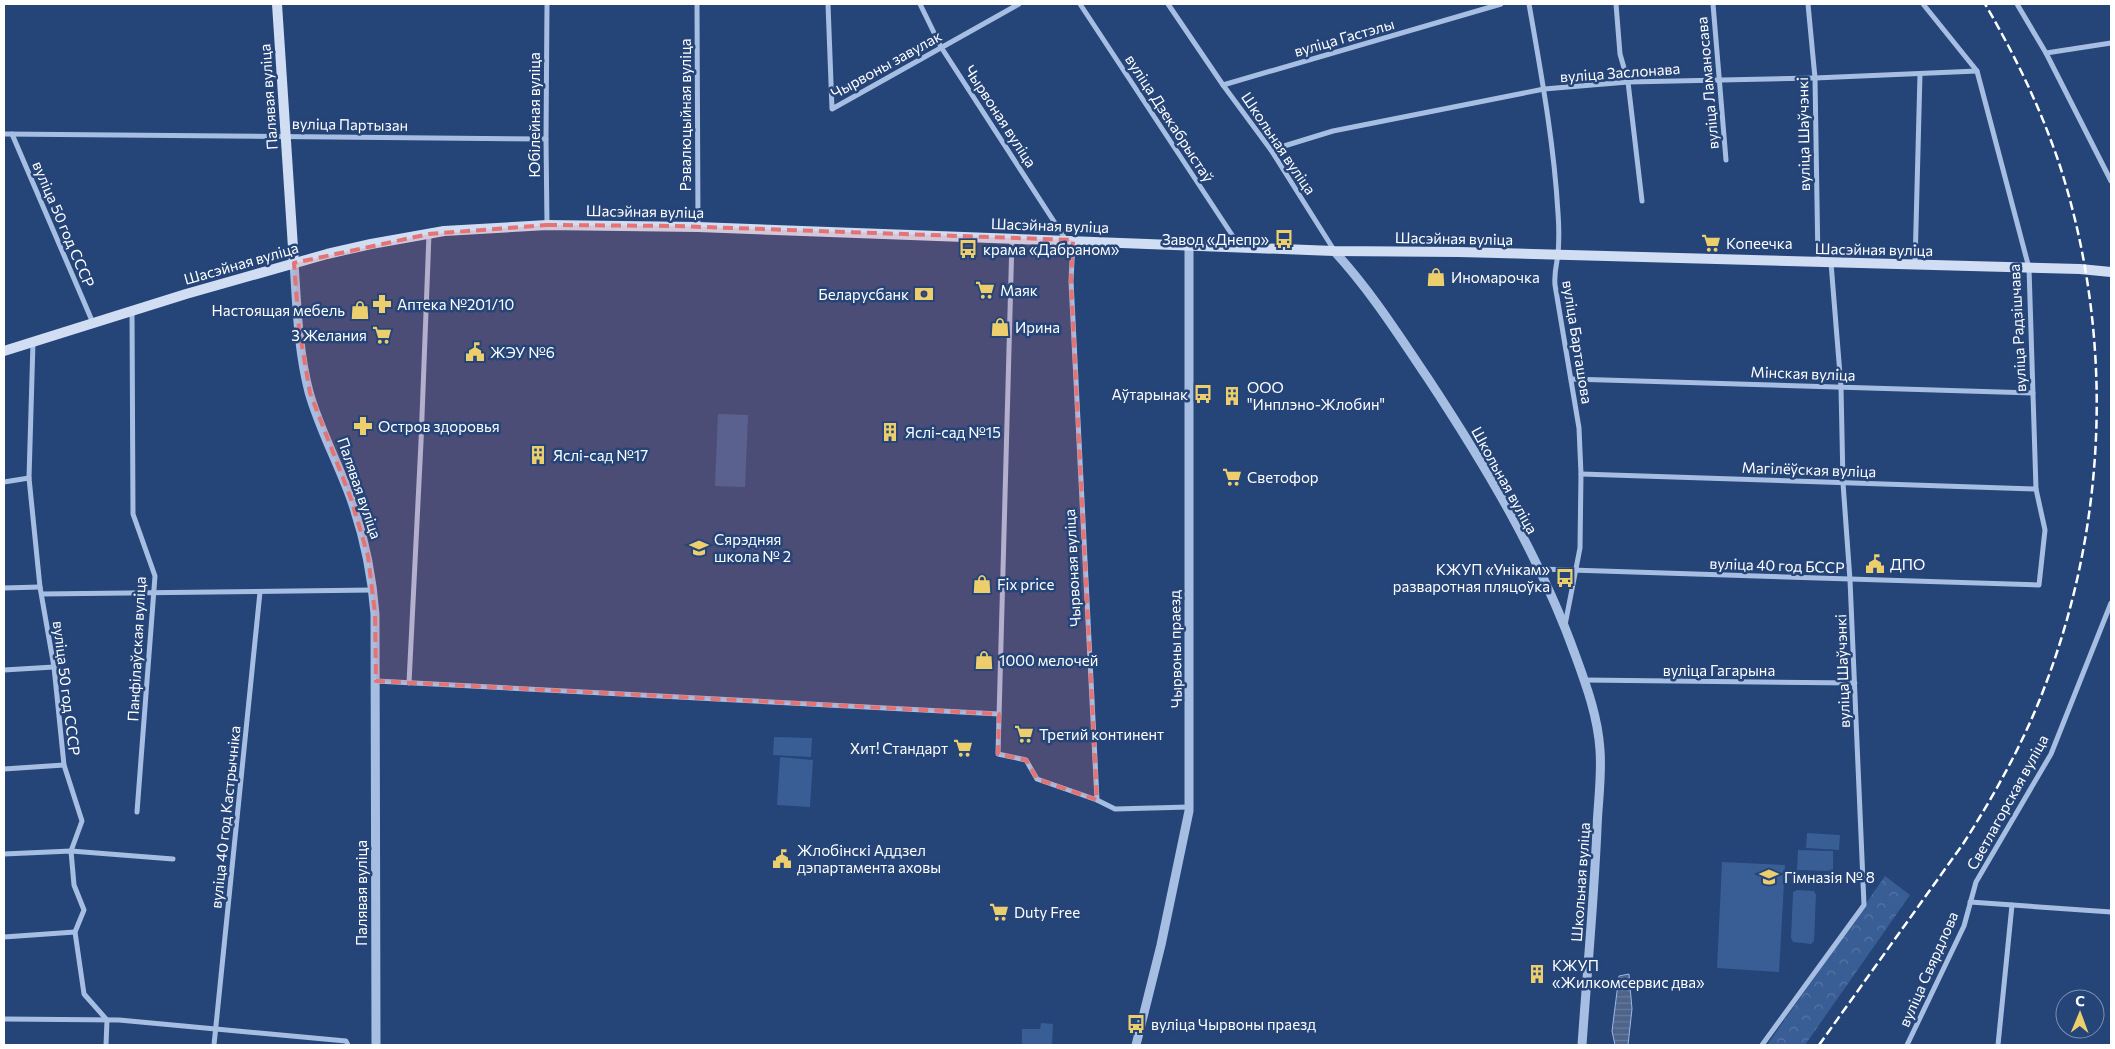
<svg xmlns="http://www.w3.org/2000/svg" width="2115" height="1049" viewBox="0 0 2115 1049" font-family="Commissioner,sans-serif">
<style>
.forest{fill:url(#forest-crowns)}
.green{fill:#395d95}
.water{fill:url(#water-rules);stroke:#9bb8e4}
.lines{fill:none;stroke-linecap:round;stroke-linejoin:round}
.minor{stroke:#a7bee3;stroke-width:5}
.tertiary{stroke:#a7bee3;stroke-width:9}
.secondary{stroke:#d0ddf3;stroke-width:10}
.rail{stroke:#fff;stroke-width:2.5;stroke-dasharray:9 4;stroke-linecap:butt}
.marked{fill:#e47373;fill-opacity:0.2;stroke:#e47373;stroke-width:4;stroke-dasharray:10 6;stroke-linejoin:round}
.labels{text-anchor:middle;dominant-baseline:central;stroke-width:5;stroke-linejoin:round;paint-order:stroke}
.street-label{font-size:15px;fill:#fff;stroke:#254478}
.poi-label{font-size:15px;fill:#fff;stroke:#254478;text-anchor:start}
</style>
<defs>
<pattern id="forest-crowns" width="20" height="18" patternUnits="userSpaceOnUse" patternTransform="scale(1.25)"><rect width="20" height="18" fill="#395d95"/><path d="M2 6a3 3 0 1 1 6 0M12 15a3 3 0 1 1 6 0" fill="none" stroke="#5775a5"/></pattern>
<pattern id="water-rules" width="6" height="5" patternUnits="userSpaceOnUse" patternTransform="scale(1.25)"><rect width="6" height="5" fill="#4e648b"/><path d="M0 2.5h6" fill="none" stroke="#697b9c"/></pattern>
</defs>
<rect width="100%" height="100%" fill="#254478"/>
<path class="forest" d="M1885 876 1910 895 1805 1045H1767Z"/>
<g class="green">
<path d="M718 414 748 415 745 487 715 486Z"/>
<path d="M774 737 812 738 811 757 773 755Z"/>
<path d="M780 757 813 760 810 807 777 805Z"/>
<path d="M1807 833 1840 835 1839 850 1806 848Z"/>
<path d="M1798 850 1833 851V871L1797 870Z"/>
<path d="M1722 862 1785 865 1779 972 1717 968Z"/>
<path d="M1797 890 1814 891 1816 895 1814 941 1811 944 1793 942 1791 938 1793 892Z"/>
<path d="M1041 1023 1053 1024 1052 1045H1022V1029H1040Z"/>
</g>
<path class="water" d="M1629 974 1632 1009 1628 1045H1615L1612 1031 1619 976Z"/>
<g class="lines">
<g class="minor">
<path d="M547 4 546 139 547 225"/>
<path d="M697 4 698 227"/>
<path d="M828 4 832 109 1019 4"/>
<path d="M920 4 941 47 1066 240"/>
<path d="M1080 4 1240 247"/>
<path d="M1168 4 1223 85 1271 150 1334 250"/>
<path d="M1529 4C1541 73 1554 143 1558 213 1559 226 1559 242 1558 255 1556 267 1554 273 1555 285L1579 428 1581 474 1580 548 1565 625"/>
<path d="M1616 4 1620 54 1628 82 1642 201"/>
<path d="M1713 4 1726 160"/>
<path d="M1808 4 1815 78 1818 263"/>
<path d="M2017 4 2046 53 2111 181"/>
<path d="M2046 53 2111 43"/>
<path d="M1223 85 1501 4"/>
<path d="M4 134 546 139"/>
<path d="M12 134 93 323"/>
<path d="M1271 150 1333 131 1544 89 1628 82 1815 78 1977 71"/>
<path d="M1012 239 998 754 1026 760 1037 779 1097 800"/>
<path d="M1073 240 1071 281 1097 800 1115 809 1189 807"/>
<path d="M1915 265 1920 74"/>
<path d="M132 311 133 514 155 576 137 812"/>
<path d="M33 342 29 478 40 587 54 667 64 765 82 821 71 851 74 885 84 910 75 932 84 994 107 1020 106 1045"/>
<path d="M1571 379 2033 393"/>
<path d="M1581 474 2036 489"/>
<path d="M4 482 29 478"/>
<path d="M1540 569 2039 585 2045 530 2036 489 2029 268 1977 71 1923 4"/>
<path d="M4 588 40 587"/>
<path d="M42 594 373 590"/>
<path d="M4 670 54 667"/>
<path d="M1584 680 1855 683"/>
<path d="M376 681 999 714"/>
<path d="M409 683 421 442 429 234"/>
<path d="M4 769 64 765"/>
<path d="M4 854 71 851 173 859"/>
<path d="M1970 902 2111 912"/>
<path d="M4 937 75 932"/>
<path d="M4 1019 119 1020 346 1041 348 1045"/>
<path d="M214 1045 260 592"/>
<path d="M1762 1045 1864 905 1850 580 1843 483 1841 387 1831 263"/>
<path d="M1907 1045 1964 926 1976 882 2051 754 2111 603"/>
<path d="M1998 1045 2012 905"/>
</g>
<g class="tertiary">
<path d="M1334 251C1370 290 1398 334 1427 377 1485 465 1541 558 1576 657 1587 687 1598 718 1600 750 1602 775 1598 802 1597 828 1594 900 1587 973 1582 1045"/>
<path d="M294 263C297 306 298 350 309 392 319 428 338 463 351 499 364 536 372 575 375 614L376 1045"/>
<path d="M1136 1045 1161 945 1189 811V246"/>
</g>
<g class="secondary">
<path d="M277 4 294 263"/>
<path d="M4 351 186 294 327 254 371 244 444 231 547 225 698 227 1334 251 1459 252 2080 269 2111 272"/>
</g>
<path class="rail" d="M1819 1045 1963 844C1995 794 2024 742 2045 686 2108 520 2114 335 2060 166 2041 109 2015 55 1985 4"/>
</g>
<path class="marked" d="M547 225 676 226 1073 240 1071 281 1097 800 1037 779 1026 760 998 754 999 714 376 681 375 614 368 556 351 499 310 393 299 329 294 263 429 234Z"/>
<defs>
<g id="bus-bare" transform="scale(1.5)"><path d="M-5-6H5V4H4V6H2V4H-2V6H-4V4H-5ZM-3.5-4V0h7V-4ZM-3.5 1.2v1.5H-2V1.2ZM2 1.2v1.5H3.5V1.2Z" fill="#eccf6c" stroke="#254478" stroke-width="2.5" paint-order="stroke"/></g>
<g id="supermarket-bare" transform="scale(1.5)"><path d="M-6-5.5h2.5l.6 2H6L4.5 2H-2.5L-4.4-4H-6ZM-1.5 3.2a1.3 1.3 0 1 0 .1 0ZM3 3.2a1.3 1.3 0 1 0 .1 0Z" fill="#eccf6c" stroke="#254478" stroke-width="2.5" paint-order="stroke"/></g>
<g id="shop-bare" transform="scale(1.5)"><path d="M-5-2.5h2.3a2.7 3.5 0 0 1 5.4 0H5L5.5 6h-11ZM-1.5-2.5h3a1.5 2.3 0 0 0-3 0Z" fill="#eccf6c" stroke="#254478" stroke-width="2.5" paint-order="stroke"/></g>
<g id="bank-bare" transform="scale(1.5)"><path d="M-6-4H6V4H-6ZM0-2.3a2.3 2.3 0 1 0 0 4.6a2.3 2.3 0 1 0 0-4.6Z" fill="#eccf6c" stroke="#254478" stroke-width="2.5" paint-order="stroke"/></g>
<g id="pharmacy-bare" transform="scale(1.5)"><path d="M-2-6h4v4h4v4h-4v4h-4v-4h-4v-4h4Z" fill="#eccf6c" stroke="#254478" stroke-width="2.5" paint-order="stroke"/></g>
<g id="civic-bare" transform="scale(1.5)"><path d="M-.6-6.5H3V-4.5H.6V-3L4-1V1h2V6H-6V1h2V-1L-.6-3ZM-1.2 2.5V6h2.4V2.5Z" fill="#eccf6c" stroke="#254478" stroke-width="2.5" paint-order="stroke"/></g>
<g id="building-bare" transform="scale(1.5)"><path d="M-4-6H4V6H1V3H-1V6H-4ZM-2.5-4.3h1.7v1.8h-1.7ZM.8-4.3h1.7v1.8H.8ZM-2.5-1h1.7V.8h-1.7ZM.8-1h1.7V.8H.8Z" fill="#eccf6c" stroke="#254478" stroke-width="2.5" paint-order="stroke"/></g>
<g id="school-bare" transform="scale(1.5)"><path d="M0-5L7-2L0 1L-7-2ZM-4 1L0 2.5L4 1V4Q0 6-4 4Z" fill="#eccf6c" stroke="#254478" stroke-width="2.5" paint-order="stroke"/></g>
</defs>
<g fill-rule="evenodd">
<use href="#bus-bare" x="1284" y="239"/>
<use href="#supermarket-bare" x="1711" y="243"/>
<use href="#bus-bare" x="968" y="249"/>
<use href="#shop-bare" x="1436" y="277"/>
<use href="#supermarket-bare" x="985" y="290"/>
<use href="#bank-bare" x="924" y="294"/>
<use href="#pharmacy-bare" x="382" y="304"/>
<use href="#shop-bare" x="360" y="310"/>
<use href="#shop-bare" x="1000" y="327"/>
<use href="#supermarket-bare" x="382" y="335"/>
<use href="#civic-bare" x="475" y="352"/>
<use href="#bus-bare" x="1203" y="394"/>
<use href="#building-bare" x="1232" y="396"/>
<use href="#pharmacy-bare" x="363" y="426"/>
<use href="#building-bare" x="890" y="432"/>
<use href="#building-bare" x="538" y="455"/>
<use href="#supermarket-bare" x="1232" y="477"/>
<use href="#school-bare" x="699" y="548"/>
<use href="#civic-bare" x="1875" y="564"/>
<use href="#bus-bare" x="1565" y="578"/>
<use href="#shop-bare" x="982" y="584"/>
<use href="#shop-bare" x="984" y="660"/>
<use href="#supermarket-bare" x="1024" y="734"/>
<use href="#supermarket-bare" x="963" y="748"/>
<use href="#civic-bare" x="782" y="859"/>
<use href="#school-bare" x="1769" y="877"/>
<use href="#supermarket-bare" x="999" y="912"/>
<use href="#building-bare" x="1537" y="974"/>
<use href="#bus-bare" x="1136" y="1024"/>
</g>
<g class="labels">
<g class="street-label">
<text transform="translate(1344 37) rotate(-16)">вуліца Гастэлы</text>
<text transform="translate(886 64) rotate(-29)">Чырвоны завулак</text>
<text transform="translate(1620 72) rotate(-4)">вуліца Заслонава</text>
<text transform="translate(1707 83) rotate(-95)">вуліца Ламаносава</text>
<text transform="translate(268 97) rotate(-94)">Палявая вуліца</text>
<text transform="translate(534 115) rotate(-90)">Юбілейная вуліца</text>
<text transform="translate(685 115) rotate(-90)">Рэвалюцыйная вуліца</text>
<text transform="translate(1001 116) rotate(57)">Чырвоная вуліца</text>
<text transform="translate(1170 118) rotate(57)">вуліца Дзекабрыстаў</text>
<text transform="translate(350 124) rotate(1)">вуліца Партызан</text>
<text transform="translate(1803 134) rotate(-91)">вуліца Шаўчэнкі</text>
<text transform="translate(1279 143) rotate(56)">Школьная вуліца</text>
<text transform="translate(645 211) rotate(1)">Шасэйная вуліца</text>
<text transform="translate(64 224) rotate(67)">вуліца 50 год СССР</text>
<text transform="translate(1050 225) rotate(2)">Шасэйная вуліца</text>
<text transform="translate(1454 238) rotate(1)">Шасэйная вуліца</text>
<text transform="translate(1874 249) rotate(1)">Шасэйная вуліца</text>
<text transform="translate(241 263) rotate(-16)">Шасэйная вуліца</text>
<text transform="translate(2017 328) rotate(-93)">вуліца Радзішчава</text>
<text transform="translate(1578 342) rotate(81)">вуліца Барташова</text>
<text transform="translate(1803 373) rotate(2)">Мінская вуліца</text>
<text transform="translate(1809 469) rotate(2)">Магілёўская вуліца</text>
<text transform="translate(1505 480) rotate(61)">Школьная вуліца</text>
<text transform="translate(360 488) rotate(71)">Палявая вуліца</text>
<text transform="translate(1777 565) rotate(2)">вуліца 40 год БССР</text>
<text transform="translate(1072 568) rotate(-93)">Чырвоная вуліца</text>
<text transform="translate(136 649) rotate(-87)">Панфілаўская вуліца</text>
<text transform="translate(1175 649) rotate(-91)">Чырвоны праезд</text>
<text x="1719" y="670">вуліца Гагарына</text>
<text transform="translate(1842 671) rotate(-92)">вуліца Шаўчэнкі</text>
<text transform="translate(67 688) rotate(83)">вуліца 50 год СССР</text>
<text transform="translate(2007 802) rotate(-61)">Светлагорская вуліца</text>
<text transform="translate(225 817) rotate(-84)">вуліца 40 год Кастрычніка</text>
<text transform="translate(1580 882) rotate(-86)">Школьная вуліца</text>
<text transform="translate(361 893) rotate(-90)">Палявая вуліца</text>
<text transform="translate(1928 969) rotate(-66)">вуліца Свярдлова</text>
</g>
<g class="poi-label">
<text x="1269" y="239" text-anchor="end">Завод «Днепр»</text>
<text x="1726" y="243">Копеечка</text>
<text x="983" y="249">крама «Дабраном»</text>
<text x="1451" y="277">Иномарочка</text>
<text x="1000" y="290">Маяк</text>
<text x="909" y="294" text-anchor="end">Беларусбанк</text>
<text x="397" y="304">Аптека №201/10</text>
<text x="345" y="310" text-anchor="end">Настоящая мебель</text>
<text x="1015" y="327">Ирина</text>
<text x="367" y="335" text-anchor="end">3 Желания</text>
<text x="490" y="352">ЖЭУ №6</text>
<text x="1247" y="387">ООО<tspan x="1247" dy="17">"Инплэно-Жлобин"</tspan></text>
<text x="1188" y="394" text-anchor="end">Аўтарынак</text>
<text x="378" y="426">Остров здоровья</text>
<text x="905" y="432">Яслі-сад №15</text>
<text x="553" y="455">Яслі-сад №17</text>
<text x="1247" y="477">Светофор</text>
<text x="714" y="539">Сярэдняя<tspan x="714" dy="17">школа № 2</tspan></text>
<text x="1890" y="564">ДПО</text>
<text x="1550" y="569" text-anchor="end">КЖУП «Унікам»<tspan x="1550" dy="17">разваротная пляцоўка</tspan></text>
<text x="997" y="584">Fix price</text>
<text x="999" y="660">1000 мелочей</text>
<text x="1039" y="734">Третий континент</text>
<text x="948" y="748" text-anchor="end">Хит! Стандарт</text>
<text x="797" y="850">Жлобінскі Аддзел<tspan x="797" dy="17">дэпартамента аховы</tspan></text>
<text x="1784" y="877">Гімназія № 8</text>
<text x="1014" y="912">Duty Free</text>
<text x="1552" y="965">КЖУП<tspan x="1552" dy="17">«Жилкомсервис два»</tspan></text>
<text x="1151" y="1024">вуліца Чырвоны праезд</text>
</g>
</g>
<rect width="2115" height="1049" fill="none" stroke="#ffffff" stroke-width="10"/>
<g transform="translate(2080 1014) rotate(1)"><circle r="24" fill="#254478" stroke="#7c8fae"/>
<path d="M0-4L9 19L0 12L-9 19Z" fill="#eccf6c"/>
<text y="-8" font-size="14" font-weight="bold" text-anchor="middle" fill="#ffffff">С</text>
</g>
</svg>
